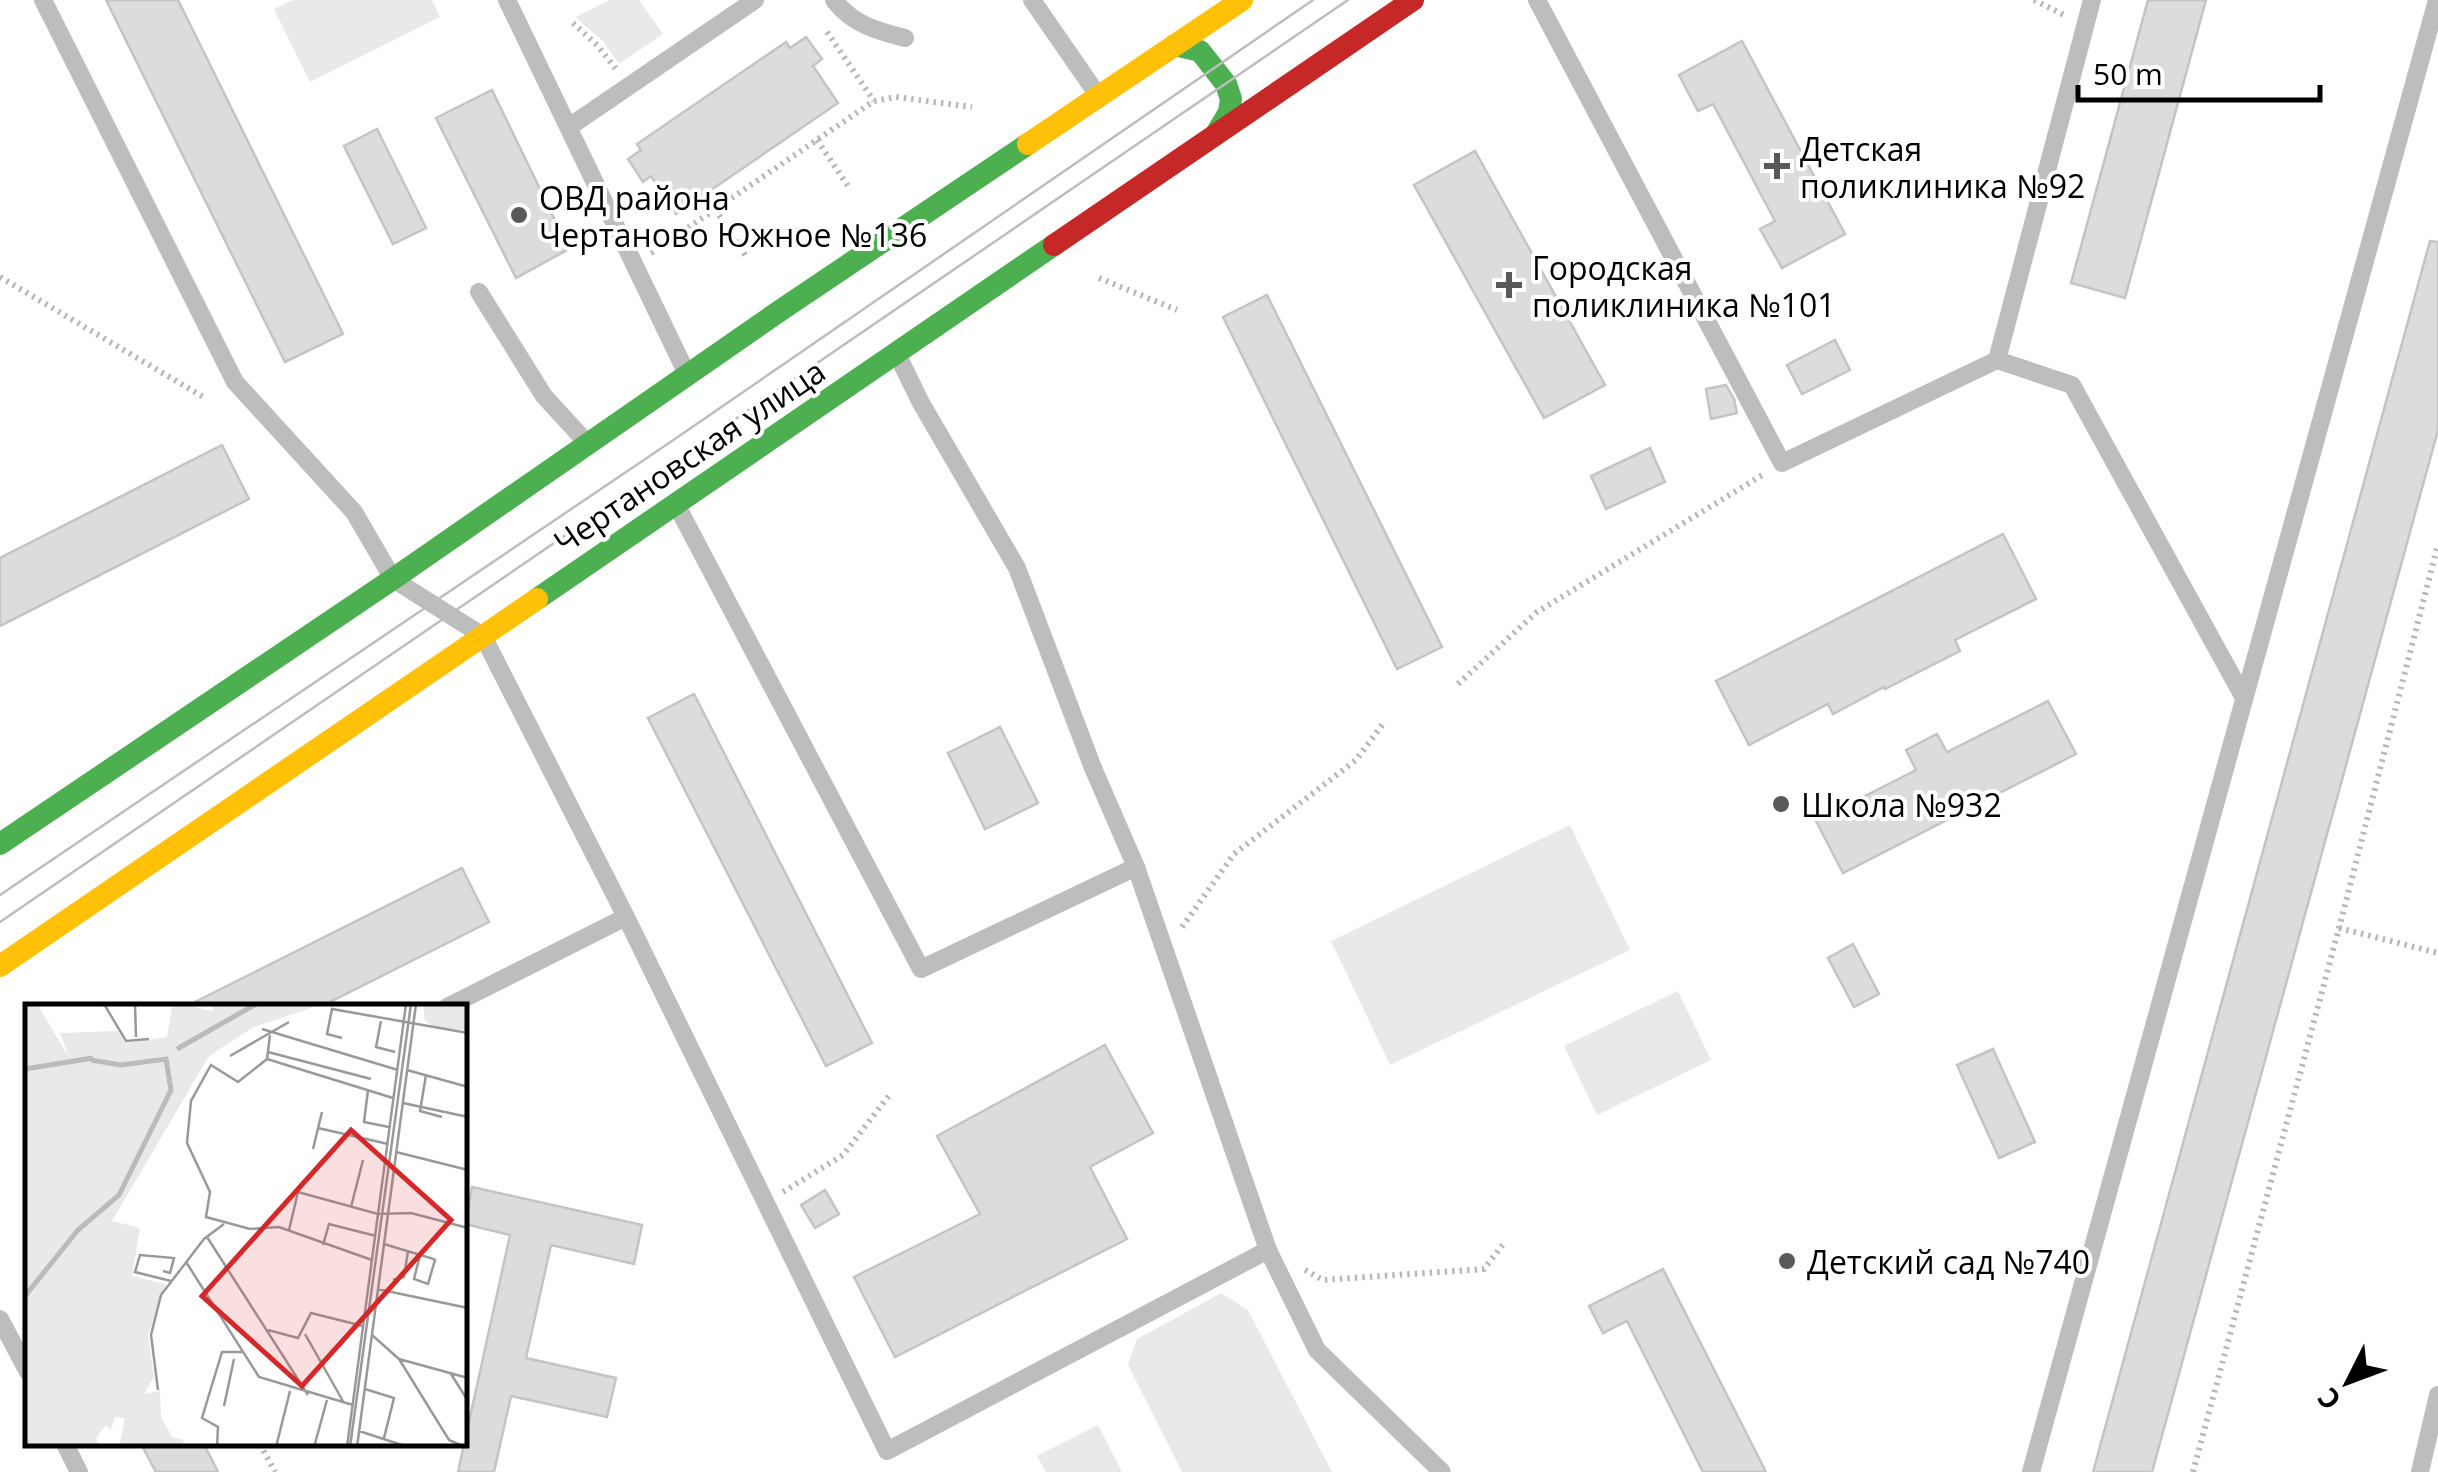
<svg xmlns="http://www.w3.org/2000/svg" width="2438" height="1472" viewBox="0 0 2438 1472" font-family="'Open Sans',sans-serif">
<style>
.green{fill:#e9e9e9}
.building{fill:#dcdcdc;stroke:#c4c4c4;stroke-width:2.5}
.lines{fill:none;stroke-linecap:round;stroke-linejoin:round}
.path{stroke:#b8b8b8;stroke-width:6;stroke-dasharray:2.5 5;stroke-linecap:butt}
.lane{stroke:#bdbdbd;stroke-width:18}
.fast{stroke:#4caf50;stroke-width:22}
.slow{stroke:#ffc107;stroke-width:22}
.jam{stroke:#c62828;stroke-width:22}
.tram{stroke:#bdbdbd;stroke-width:2.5}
.poi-dot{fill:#595959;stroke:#fff;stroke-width:4}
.labels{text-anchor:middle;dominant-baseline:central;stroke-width:8;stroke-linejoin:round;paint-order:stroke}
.poi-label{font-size:32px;fill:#000;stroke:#fff;text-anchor:start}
.street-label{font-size:32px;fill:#000;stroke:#fff}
.inset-river{fill:none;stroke:#bbb;stroke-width:5}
.inset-road{fill:none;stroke:#999;stroke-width:2.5}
.view{fill:#d62828;fill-opacity:0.15;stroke:#d62828;stroke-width:5}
.inset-edge{fill:none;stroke:#000;stroke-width:5}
</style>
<rect width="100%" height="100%" fill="#fff"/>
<g class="green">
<path d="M293 0H432L440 17 310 82 274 9Z"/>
<path d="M610 0H639L663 34 619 64 603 41 575 17Z"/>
<path d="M1570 825 1630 950 1390 1065 1331 941Z"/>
<path d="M1678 991 1711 1060 1597 1115 1564 1046Z"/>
<path d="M1221 1293 1248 1310 1332 1472H1182L1128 1365 1137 1339Z"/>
<path d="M1098 1425 1122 1472H1046L1037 1456Z"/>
</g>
<g class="building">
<path d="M106 0H178L343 334 285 362Z"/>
<path d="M2148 0H2206L2125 298 2071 283Z"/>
<path d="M806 37 822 59 813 66 838 103 676 214 651 176 643 182 628 159 641 150 637 144 786 42 790 48Z"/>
<path d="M1742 41 1845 234 1782 268 1760 229 1775 221 1713 104 1698 111 1679 75Z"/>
<path d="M492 90 569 249 516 278 436 118Z"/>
<path d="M377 129 426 228 393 244 344 146Z"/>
<path d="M1475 151 1605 385 1544 418 1414 185Z"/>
<path d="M2430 241 2438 242V430L2152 1472H2093Z"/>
<path d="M1267 295 1442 647 1397 669 1223 317Z"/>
<path d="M1835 340 1850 370 1802 394 1787 365Z"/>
<path d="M1726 385 1734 399 1737 413 1711 419 1706 389Z"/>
<path d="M222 445 249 499 0 626V558Z"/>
<path d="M1650 448 1665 482 1606 509 1591 476Z"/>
<path d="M2003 534 2036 599 1955 640 1960 651 1885 689 1884 687 1833 714 1828 704 1749 745 1716 681Z"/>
<path d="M694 694 872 1043 826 1066 648 718Z"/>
<path d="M2048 701 2076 754 1843 873 1816 821 1916 770 1906 750 1937 734 1947 752Z"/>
<path d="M1000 727 1038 803 985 829 948 753Z"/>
<path d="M462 868 489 922 320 1007H185Z"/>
<path d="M1853 944 1879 994 1854 1007 1828 958Z"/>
<path d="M1105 1045 1153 1133 1090 1167 1127 1239 895 1357 854 1277 980 1214 937 1136Z"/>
<path d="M1993 1049 2035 1142 1999 1158 1957 1065Z"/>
<path d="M472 1187 642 1225 634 1264 551 1245 526 1358 616 1378 607 1417 511 1396 494 1472H458L510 1235 465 1224Z"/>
<path d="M825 1190 839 1214 815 1228 801 1205Z"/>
<path d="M1663 1269 1766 1472H1703L1627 1321 1603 1333 1589 1306Z"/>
<path d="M141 1444H204L218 1472H156Z"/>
</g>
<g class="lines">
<g class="path">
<path d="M2034 0 2064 15"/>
<path d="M573 23 597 45 616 69"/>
<path d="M827 32 874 101"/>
<path d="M817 140 850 189"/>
<path d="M715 209 747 258"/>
<path d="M651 253 874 101 896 97 972 107"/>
<path d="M0 277 205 398"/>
<path d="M1099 278 1177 310"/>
<path d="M1458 684 1537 612 1764 474"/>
<path d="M1182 927 1234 854 1356 760 1383 724"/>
<path d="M2339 928 2438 953"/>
<path d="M783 1192 843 1155 891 1093"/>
<path d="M1305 1270 1323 1280 1484 1269 1504 1243"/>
<path d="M260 1444 275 1472"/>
<path d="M2193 1472 2339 928 2438 544"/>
</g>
<g class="lane">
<path d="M43 0 235 382 354 512 393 579 483 636 626 917 887 1451 1268 1250"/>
<path d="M507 0 687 374"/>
<path d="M834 0C852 24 877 31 905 38"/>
<path d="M1032 0 1097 94"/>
<path d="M1537 0 1782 463 1997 360 2072 385 2244 698"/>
<path d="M569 127 755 0"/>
<path d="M479 292 544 396 587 443"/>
<path d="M897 354 921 403 1017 568 1093 768 1136 867 1268 1250 1317 1350 1442 1472"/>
<path d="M1997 360 2092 0"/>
<path d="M676 504 921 969 1136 867"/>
<path d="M447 1007 626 917"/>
<path d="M0 1319 28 1372"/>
<path d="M65 1444 79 1472"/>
<path d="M2031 1472 2437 0"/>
<path d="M2420 1472 2438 1395"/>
</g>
<g class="fast">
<path d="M1175 45 1200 51 1226 84 1231 99 1229 112 1216 134"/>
<path d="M537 599 1054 245"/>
<path d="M0 844 393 579 781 310 1028 144"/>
</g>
<g class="slow">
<path d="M1028 144 1242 0"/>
<path d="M0 966 537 599"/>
</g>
<path class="jam" d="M1054 245 1413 0"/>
<g class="tram">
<path d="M0 895 669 443 1313 0"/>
<path d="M0 922 1348 0"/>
</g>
</g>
<g class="poi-dot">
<path d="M1772 151h10v10h10v10h-10v10h-10v-10h-10v-10h10z"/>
<circle cx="519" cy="215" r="10"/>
<path d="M1504 270h10v10h10v10h-10v10h-10v-10h-10v-10h10z"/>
<circle cx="1781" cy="804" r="10"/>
<circle cx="1787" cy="1261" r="10"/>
</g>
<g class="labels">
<g class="poi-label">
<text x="1800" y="148">Детская<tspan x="1800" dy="37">поликлиника №92</tspan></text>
<text x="539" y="197">ОВД района<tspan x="539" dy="37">Чертаново Южное №136</tspan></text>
<text x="1532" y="267">Городская<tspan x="1532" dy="37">поликлиника №101</tspan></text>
<text x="1801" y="804">Школа №932</text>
<text x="1807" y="1261">Детский сад №740</text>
</g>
<g class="street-label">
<text transform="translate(689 456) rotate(-34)">Чертановская улица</text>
</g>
</g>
<g transform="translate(25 1004)">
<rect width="442" height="442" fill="#fff"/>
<path d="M0 0H12L44 53 35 29 93 27 100 39 142 33 147 4 156 0 187 7 190 0H298L229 23 184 52 87 217 115 224 107 272 141 280 123 331 129 373 119 390 135 387 136 413 147 433 159 436 157 442H94L100 414 90 413 86 426 81 421 71 434 74 442H0ZM398 0H442V26L412 25 400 17Z" fill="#e9e9e9"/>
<path class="inset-river" d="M152 45 231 0M0 65 68 54M0 292 53 226 94 191 146 86 141 55 96 61 66 56"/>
<path class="inset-road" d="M79 0 101 37 124 35M110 0 111 33M356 17 351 43 370 48M237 25 373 66M245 31 242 55 213 78 186 61 166 97 162 139 185 188 181 213 225 225 254 223 347 256M317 34 302 30 307 5 443 29M243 48 346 75M205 52 264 18M242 55 368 94M382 66 443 83M401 71 395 107 417 113M343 86 339 118 364 123M378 99 443 113M293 124 363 140M288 145 297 108M371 148 443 166M326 203 338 156M264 226 273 188 353 210 386 209 443 224M182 233 283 391M359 240 409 255 410 256 403 280 389 275 395 251M298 241 304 220 351 232M161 258 234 373 328 401M138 267 145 269 149 254 115 251 110 268 146 277M368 276 379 273 383 247M352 285 443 304M243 326 273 334 286 309 338 322M280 330 319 399M347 331 374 355 443 374M374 355 424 436 440 443M426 370 443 397M340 385 369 394 359 434M133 386 126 331 136 291 179 235 199 220M199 402 209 355M334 427 383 443M192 443 193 423 177 414 197 348H217M251 443 265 387M289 443 302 396M322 443 381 0M325 443 386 0M332 443 391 0"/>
<path class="view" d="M326 126 426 216 277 382 177 292Z"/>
<rect width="442" height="442" class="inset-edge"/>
</g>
<g transform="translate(2348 1382) rotate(228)" stroke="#ffffff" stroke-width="8" paint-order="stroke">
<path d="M0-8L18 38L0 25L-18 38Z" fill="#000000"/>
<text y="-15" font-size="28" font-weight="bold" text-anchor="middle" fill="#000000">С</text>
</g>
<path d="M2078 85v15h242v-15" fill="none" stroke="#000000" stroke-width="5"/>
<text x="2093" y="85" font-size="30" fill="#000000" stroke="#ffffff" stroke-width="8" paint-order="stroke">50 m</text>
</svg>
